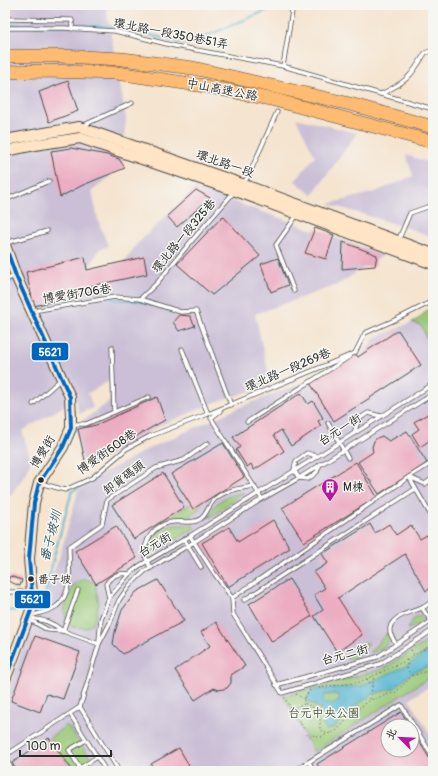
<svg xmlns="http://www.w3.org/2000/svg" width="438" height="776" viewBox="0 0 438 776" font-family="Pangolin,'LXGW WenKai TC',sans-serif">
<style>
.industrial{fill:#cabfd6;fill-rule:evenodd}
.green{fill:#99c877;stroke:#627a51}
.water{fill:#51b4d0;stroke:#3e707e;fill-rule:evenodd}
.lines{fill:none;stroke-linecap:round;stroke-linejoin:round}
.stream{stroke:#51b4d0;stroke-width:2}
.building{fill:#ecadc2}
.lane-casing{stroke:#494744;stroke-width:5}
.secondary-casing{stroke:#494744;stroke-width:12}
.highway-casing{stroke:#494744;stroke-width:14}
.path{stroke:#494744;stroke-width:1;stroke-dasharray:1 3;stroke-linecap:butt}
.lane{stroke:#fff;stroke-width:3.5}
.secondary{stroke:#ffe4c6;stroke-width:10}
.highway{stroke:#febb71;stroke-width:13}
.bus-1-casing{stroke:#f6f6f2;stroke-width:7}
.bus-1{stroke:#0065bd;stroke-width:4}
.bus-dot{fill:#2b2b2b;stroke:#f6f6f2;stroke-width:1.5}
.labels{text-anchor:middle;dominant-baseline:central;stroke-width:3;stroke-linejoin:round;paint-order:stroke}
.bus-label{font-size:11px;fill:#2b2b2b;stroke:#f6f6f2;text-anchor:start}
.street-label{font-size:12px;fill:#2b2b2b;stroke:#f6f6f2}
.poi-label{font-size:12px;fill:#2b2b2b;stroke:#f6f6f2;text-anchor:start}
.park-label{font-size:12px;fill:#4c5a42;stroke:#f6f6f2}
.water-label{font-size:13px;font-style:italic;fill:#385b65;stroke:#f6f6f2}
.line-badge{stroke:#f6f6f2;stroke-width:1.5}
.badge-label{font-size:11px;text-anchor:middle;font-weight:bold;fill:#fff}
</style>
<rect width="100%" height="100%" fill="#f6f6f2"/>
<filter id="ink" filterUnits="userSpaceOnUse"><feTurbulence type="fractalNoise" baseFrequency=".025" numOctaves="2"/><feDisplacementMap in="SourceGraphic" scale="8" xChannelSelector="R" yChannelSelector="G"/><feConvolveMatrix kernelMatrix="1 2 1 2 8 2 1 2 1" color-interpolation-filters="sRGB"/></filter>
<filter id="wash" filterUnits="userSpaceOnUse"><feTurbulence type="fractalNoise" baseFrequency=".012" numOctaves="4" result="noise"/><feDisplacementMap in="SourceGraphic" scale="16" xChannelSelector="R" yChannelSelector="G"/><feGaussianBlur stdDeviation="0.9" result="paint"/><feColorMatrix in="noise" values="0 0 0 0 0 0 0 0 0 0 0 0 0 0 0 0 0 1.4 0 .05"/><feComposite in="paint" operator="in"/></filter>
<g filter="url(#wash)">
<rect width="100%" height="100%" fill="#f5e4cf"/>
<g class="industrial">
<path d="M5 5H114L106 7 126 118 122 167 92 191 98 220 108 246 100 249 88 269 124 262 136 245 195 188 384 255 337 285 255 314 271 385 221 400 163 424 84 470 75 426 109 402V381L88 393 93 408 79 414 76 399 22 431 31 460 24 476 13 492 5 500Z"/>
<path d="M296 118 357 133 312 195 295 181 315 156Z"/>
<path d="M406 155 433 164V237L408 228 329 204 375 192 413 176Z"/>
<path d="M433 305V684L409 699 433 739V771H5V700L32 620 59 559 78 491 104 473 150 448 245 405 355 363 375 338 417 320ZM388 726H412V750H388Z"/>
</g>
<g class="green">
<path d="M433 305V344L426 337 422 326 412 322 417 320Z"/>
<path d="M245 492 210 518C214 499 228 495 245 492Z"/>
<path d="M203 502C193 520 184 518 165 519L190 504Z"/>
<path d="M177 525H193L195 528 152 553 149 551C151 535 162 526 177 525Z"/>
<path d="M85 579 95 583 99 604 96 616 92 624 86 628 72 627 67 622 64 611 72 587 76 583Z"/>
<path d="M420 616 423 618 421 624 408 629C411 623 413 617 420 616Z"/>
<path d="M389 634 392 640C388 641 388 643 385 646 381 650 374 652 369 653L385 635Z"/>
<path d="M433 638V675L314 752 284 696 383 669Z"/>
<path d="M365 643H369C365 651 356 659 347 659L346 657Z"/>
<path d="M67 725 100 771H73L49 738Z"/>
</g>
<path class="water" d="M433 648V665L411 673 395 688 373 694 352 708 334 728 328 730 323 726V717L321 709 307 701 308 696 312 690 361 686 408 665ZM334 694 340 696 339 701C332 704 328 705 322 699L325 695Z"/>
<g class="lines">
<g class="stream">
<path d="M5 25H67"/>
<path d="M76 25 116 27 188 44 279 5"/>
<path d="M5 284 14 281"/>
<path d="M112 299 140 301 171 311"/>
<path d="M36 598 44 599 54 556 72 491 94 480"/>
<path d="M5 611 20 610"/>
</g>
</g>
<g id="blocks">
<g class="building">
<path d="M68 81 78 111 49 122 39 92Z"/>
<path d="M71 148 107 155 119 159 125 168 83 185 60 197 51 151Z"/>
<path d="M196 190 210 198 177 227 167 216Z"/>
<path d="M223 216 260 256 212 295 177 264Z"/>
<path d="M315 228 334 235 326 259 305 253Z"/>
<path d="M343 242 377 255 375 266 342 269Z"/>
<path d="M85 257 87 270 144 257 147 274 91 286 93 291 34 306 26 272Z"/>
<path d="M278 258 288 285 271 292 261 264Z"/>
<path d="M179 315 190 316 195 326 179 331 173 322Z"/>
<path d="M398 330 421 365 334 421 310 383 356 354 358 357Z"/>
<path d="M301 393 308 404 313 401 323 418 318 421 321 426 291 446 281 430 274 435 284 451 254 470 251 464 247 467 236 450 240 447 233 437Z"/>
<path d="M157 397 165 420 117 447 102 458 86 465 78 429 96 425Z"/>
<path d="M433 411V438L420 447 412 434 419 429 414 422Z"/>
<path d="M407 431 427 463 379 494 358 462 373 452 372 447 374 441 377 438 382 436 389 441Z"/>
<path d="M223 443 244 477 193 509 171 474Z"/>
<path d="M356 462 377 497 304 542 282 508Z"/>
<path d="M163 473 184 507 134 539 112 505Z"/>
<path d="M273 520 290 548 228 587 202 543 229 527 238 542Z"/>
<path d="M370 524 375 533 389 524 396 535 411 525 420 539 427 535 433 545V587L426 591 405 554 338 598 362 635 337 652 314 616 323 610 314 595 325 588 314 572 328 563 322 554Z"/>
<path d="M116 526 137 558 96 584 75 551Z"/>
<path d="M10 576 22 580 20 586 8 581Z"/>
<path d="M289 579 312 616 272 642 249 604Z"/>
<path d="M158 580 184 621 123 654 113 644 115 632 122 610 136 592Z"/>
<path d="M216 622 245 666 231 675V683L227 688 219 690 214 688 195 700 175 670 210 646 201 632Z"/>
<path d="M35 636 80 652 63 699 47 694 40 712 11 701Z"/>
<path d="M401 712 410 726H388V750H412V730L433 764V771H321L317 764Z"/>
<path d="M49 738 73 771H17L12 763Z"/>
<path d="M179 748 192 771H155L151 764Z"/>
</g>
</g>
</g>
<g filter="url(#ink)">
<use href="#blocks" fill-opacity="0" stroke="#494744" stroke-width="1"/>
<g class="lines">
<g class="lane-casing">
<g id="lane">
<path d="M5 19 72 20V29"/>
<path d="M5 28H64L115 31 175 46 283 66 433 109"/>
<path d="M283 66 293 5"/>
<path d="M381 94C406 82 411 77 425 53L433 50"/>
<path d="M82 126 132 103"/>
<path d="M243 183 248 177 277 112"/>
<path d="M5 200 49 181"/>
<path d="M398 241 410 213 433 205"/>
<path d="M6 243 47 231"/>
<path d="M5 280 15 276"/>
<path d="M294 291 276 245 297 215"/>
<path d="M140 299 157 283 188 245 234 192"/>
<path d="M33 311 115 297 140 299 181 312 196 311 231 405"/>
<path d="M112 347 114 412"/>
<path d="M182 349 208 414"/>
<path d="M433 371V375"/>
<path d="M33 404 60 380"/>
<path d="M220 411 211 418 262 499"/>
<path d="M247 422 349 357"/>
<path d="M328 423 348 458"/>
<path d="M72 424H86L149 397"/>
<path d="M354 433 359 419 368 413 381 416"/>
<path d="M316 456 307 453 296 461 294 470 299 478 308 479 317 472 320 464"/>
<path d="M409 477 433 519"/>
<path d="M409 477 425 484 433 478"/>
<path d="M40 483 65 490 92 478 126 449 150 436 208 414 355 353 365 333 397 319 433 301"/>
<path d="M190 536 214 573 232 598 233 614 282 693 380 664 433 630"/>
<path d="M184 539 201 567"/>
<path d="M151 568C137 550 150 525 172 522 180 521 189 523 196 521 207 518 208 504 216 498 226 490 241 488 254 486"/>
<path d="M5 592H30"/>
<path d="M109 598 106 584C111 576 120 572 129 574"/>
<path d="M232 598 409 477 433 462"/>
<path d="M244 600 415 489"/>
<path d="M422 608 431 621"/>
<path d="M31 616C39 613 50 611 57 606 73 593 69 566 69 547L102 524 107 500 156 468 184 460 208 443"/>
<path d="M30 618C44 620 52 622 63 631"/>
<path d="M30 620 48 630 63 631 99 644"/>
<path d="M63 631 78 590"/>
<path d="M99 641 101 619 109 598 129 574 139 566 190 536 433 384"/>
<path d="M396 644C394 640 391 636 390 633 387 616 413 612 422 608 426 606 430 603 433 601"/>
<path d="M276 685 377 657 433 620"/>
<path d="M80 707 119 771"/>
<path d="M70 714 106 771"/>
<path d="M86 740 69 750 80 768 97 757"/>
<path d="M11 752 80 707 99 644 110 623 119 600 130 585 145 571 194 542 262 499 299 478 433 394"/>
<path d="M5 758 13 771"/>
<path d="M309 762 314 771"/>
<path d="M294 771 401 705 433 757"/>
</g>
</g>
<g class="secondary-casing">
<g id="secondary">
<path d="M5 140 79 127 242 184 433 254"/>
<path d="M5 151 35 145 80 138 236 191 433 264"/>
<path d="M5 245 16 276 70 397 71 417V428L63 447 39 483 34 503 29 559 33 605 5 680"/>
</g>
</g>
<g class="highway-casing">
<g id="highway">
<path d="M5 56H60L122 59 193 68 350 104 433 127"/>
<path d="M5 72 46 71 117 73 205 86 275 100 433 142"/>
</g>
</g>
<g class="path">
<path d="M411 650 414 655"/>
<path d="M407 660V669L412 676"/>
<path d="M367 679 372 686"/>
<path d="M319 688 360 682 401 663 433 644"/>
<path d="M310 690 304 699V703L318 710 320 717V729L327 734 336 731 354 712 370 700 396 692 412 676 433 669"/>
<path d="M296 694 304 699"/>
<path d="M284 697 309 737 312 735 322 737 327 734"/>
<path d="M370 699 374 677"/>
<path d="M292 709 304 704"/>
</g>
<use href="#lane" class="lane"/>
<use href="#secondary" class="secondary"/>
<use href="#highway" class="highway"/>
<g class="bus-1-casing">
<path id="bus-1" d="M5 245 16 276 70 397 71 428 63 447 39 483 34 503 29 559 33 605 5 680"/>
</g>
<use href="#bus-1" class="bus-1"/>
</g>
</g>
<defs>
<g id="building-pin" transform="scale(0.9)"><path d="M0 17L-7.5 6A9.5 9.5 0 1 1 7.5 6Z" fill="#b5179e" stroke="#f6f6f2"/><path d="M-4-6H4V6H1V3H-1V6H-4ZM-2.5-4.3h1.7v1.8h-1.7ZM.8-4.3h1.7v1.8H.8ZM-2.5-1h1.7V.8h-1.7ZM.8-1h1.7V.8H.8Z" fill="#fff"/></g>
</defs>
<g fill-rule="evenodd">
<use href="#building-pin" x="330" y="487"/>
</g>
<g class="bus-dot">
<circle cx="41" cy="480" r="3.5"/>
<circle cx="31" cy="579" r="3.5"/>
</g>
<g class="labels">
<g class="bus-label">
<text x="38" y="579">番子坡</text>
</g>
<g class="street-label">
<text transform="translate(171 34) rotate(11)">環北路一段350巷51弄</text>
<text transform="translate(222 90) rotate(11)">中山高速公路</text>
<text transform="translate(225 164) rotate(19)">環北路一段</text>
<text transform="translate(184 236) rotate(-50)">環北路一段325巷</text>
<text transform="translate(77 294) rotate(-9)">博愛街706巷</text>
<text transform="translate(288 370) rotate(-23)">環北路一段269巷</text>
<text transform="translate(340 430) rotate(-32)">台元一街</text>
<text transform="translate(43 452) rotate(-59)">博愛街</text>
<text transform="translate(107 452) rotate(-35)">博愛街608巷</text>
<text transform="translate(124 478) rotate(-36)">卸貨碼頭</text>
<text transform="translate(155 545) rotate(-31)">台元街</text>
<text transform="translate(345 655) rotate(-15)">台元二街</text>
</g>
<g class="poi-label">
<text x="343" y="487">M棟</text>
</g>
<g class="park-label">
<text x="324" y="713">台元中央公園</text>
</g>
<g class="water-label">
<text transform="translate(51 536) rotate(-76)">番子坡圳</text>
</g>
</g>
<g class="line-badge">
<rect x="31" y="342" width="38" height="19" rx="4" fill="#0065bd"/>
<rect x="14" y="590" width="37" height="19" rx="4" fill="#0065bd"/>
</g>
<g class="badge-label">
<text x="50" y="356">5621</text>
<text x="32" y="603">5621</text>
</g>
<rect width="438" height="776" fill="none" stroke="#f6f6f2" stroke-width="20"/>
<g transform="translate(400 738) rotate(294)"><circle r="19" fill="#f6f6f2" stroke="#a5a5a2"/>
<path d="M0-3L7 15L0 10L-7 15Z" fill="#b5179e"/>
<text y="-6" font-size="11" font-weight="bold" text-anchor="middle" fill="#2b2b2b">北</text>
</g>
<path d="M20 750v6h91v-6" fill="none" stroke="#2b2b2b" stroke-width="2"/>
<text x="26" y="750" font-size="12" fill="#2b2b2b" stroke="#f6f6f2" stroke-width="3" paint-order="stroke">100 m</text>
</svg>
